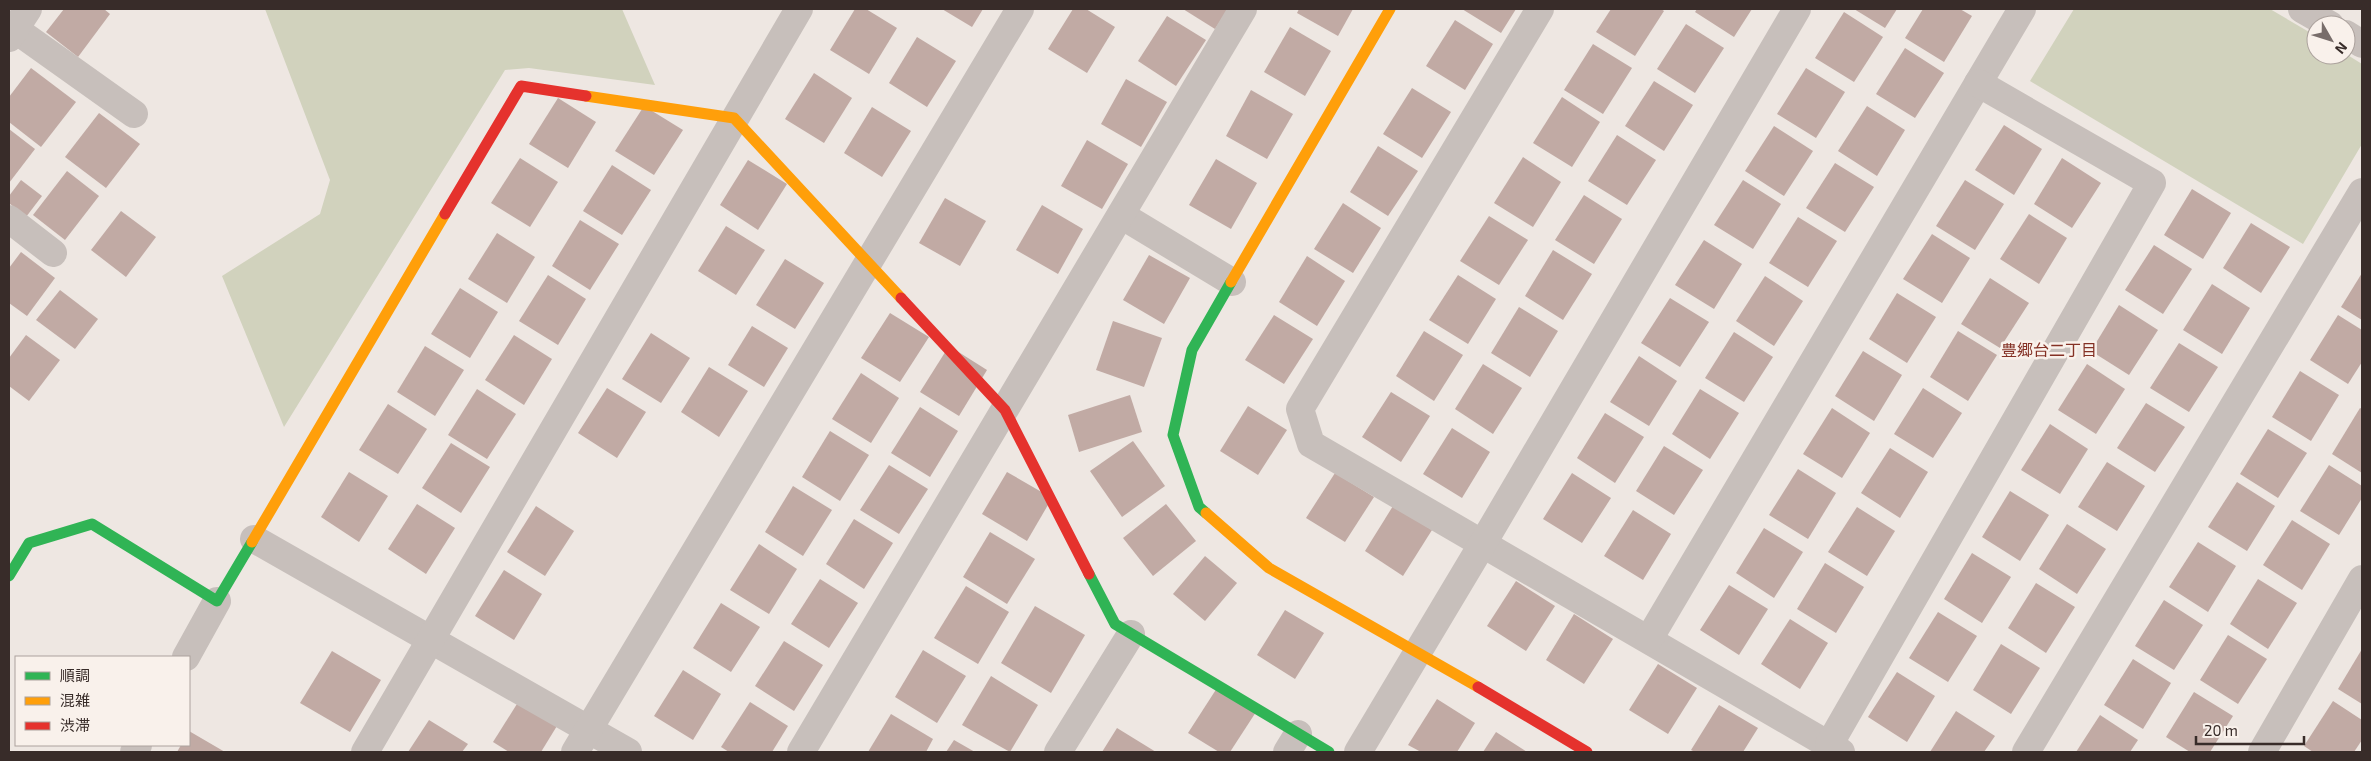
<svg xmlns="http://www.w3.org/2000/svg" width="2371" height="761" viewBox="0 0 2371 761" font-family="'Exo 2','Noto Sans JP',sans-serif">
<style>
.green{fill:#d1d2bd}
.building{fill:#c1aaa4}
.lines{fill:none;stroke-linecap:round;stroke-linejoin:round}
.street{stroke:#c7bfbb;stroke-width:28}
.fast{stroke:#30b455;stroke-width:11}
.slow{stroke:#ff9f0a;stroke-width:11}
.jam{stroke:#e5322d;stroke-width:11}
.labels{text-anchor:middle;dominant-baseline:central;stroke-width:5;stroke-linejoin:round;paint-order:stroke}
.neighbourhood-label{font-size:16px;fill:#843125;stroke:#f9f1eb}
</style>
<rect width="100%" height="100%" fill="#eee7e2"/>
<g class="green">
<path d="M265 9H622L655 85 529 68 505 70 284 427 222 276 320 214 330 180Z"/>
<path d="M2074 9H2270L2316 36V55L2346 54 2362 64V144L2303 244 2030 81Z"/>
</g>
<g class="building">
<path d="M64 9H104L110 14 78 57 46 32Z"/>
<path d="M855 9H866L897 28 869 74 830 50Z"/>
<path d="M942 9H983L972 27Z"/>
<path d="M1073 9H1086L1115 27 1087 73 1048 49Z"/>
<path d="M1183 9H1228L1215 29Z"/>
<path d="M1299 9H1353L1338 36 1297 13Z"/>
<path d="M1462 9H1516L1501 33Z"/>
<path d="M1611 9H1661L1664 11 1635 56 1596 32Z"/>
<path d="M1697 9H1752L1734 37 1695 12Z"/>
<path d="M1854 9H1897L1885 28Z"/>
<path d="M1923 9H1960L1972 16 1944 62 1905 38Z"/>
<path d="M1844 12 1883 37 1854 82 1815 58Z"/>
<path d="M1167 16 1206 40 1176 86 1138 61Z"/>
<path d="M1455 20 1493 44 1465 90 1426 66Z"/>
<path d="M1686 24 1724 48 1695 93 1657 69Z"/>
<path d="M1290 27 1331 51 1305 96 1264 72Z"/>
<path d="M917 37 956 61 927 107 889 83Z"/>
<path d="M1593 44 1632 68 1603 114 1564 90Z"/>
<path d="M1905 48 1944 73 1915 118 1876 94Z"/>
<path d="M31 68 76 102 41 147 9 122V97Z"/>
<path d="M1806 68 1845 92 1816 138 1777 114Z"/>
<path d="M814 73 852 98 824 143 785 119Z"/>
<path d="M1126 79 1167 102 1141 147 1101 124Z"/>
<path d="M1654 81 1693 105 1664 151 1625 126Z"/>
<path d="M1412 88 1451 112 1422 158 1383 134Z"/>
<path d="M1251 90 1293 114 1267 159 1226 136Z"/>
<path d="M1562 97 1600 122 1572 167 1533 143Z"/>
<path d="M558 98 596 122 568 168 529 144Z"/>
<path d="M644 106 683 130 654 175 615 151Z"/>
<path d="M1867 106 1905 130 1877 176 1838 151Z"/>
<path d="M872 107 911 131 882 177 844 153Z"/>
<path d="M99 113 140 144 106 188 65 157Z"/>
<path d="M2004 125 2042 149 2014 195 1975 170Z"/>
<path d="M1774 126 1813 151 1784 196 1745 171Z"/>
<path d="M9 129 35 149 9 183Z"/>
<path d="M1617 135 1656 160 1627 205 1588 181Z"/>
<path d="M1087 140 1128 164 1102 209 1061 186Z"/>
<path d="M1378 146 1418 171 1388 216 1350 192Z"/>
<path d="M1523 157 1561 182 1533 227 1494 203Z"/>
<path d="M520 158 558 182 530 227 491 203Z"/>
<path d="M2062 158 2101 183 2072 228 2034 204Z"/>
<path d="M1216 159 1257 183 1231 229 1189 205Z"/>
<path d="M748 160 787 184 758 230 720 205Z"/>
<path d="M1835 163 1874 187 1845 232 1806 208Z"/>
<path d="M612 165 651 190 622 235 583 211Z"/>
<path d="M67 171 99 196 65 240 33 215Z"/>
<path d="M21 180 42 196 26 217 9 203V196Z"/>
<path d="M1743 180 1781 204 1753 249 1714 225Z"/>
<path d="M1965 180 2004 204 1975 250 1936 226Z"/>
<path d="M2192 189 2231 213 2203 259 2164 235Z"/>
<path d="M1584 195 1622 219 1594 264 1555 240Z"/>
<path d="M945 198 986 221 960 266 919 243Z"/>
<path d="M1343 203 1381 228 1353 273 1314 249Z"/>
<path d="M1042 205 1083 229 1058 274 1016 250Z"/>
<path d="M121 211 156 237 126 277 91 250Z"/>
<path d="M2029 214 2067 238 2039 284 2000 259Z"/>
<path d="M1489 216 1528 240 1499 285 1460 261Z"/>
<path d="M1798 217 1837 241 1808 287 1769 263Z"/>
<path d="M580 220 619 244 590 290 552 266Z"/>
<path d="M2251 223 2290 247 2261 293 2223 268Z"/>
<path d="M726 226 765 250 736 295 698 271Z"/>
<path d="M497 233 535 257 507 303 468 279Z"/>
<path d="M1932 234 1970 258 1942 303 1903 279Z"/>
<path d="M1704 240 1742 264 1714 309 1675 285Z"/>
<path d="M2154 245 2192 269 2163 314 2125 290Z"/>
<path d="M1553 250 1592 274 1563 320 1525 296Z"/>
<path d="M21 252 55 278 27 316 9 303V268Z"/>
<path d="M1149 255 1190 278 1164 324 1123 300Z"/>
<path d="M1307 256 1345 281 1317 326 1279 302Z"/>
<path d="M785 259 824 283 795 329 756 305Z"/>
<path d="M2362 273V320L2341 307Z"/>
<path d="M548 275 586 299 558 345 519 321Z"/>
<path d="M1458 275 1496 299 1468 344 1429 320Z"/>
<path d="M1765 276 1803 301 1774 346 1736 321Z"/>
<path d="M1990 278 2029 303 2000 348 1961 324Z"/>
<path d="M2212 284 2250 308 2222 354 2183 330Z"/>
<path d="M460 288 498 312 470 358 431 334Z"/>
<path d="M60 290 98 319 75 349 36 320Z"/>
<path d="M1897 293 1936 317 1907 363 1869 339Z"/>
<path d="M1670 298 1709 322 1680 367 1641 343Z"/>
<path d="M2119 305 2158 330 2129 375 2091 351Z"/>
<path d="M1519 307 1558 331 1530 377 1491 353Z"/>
<path d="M890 313 929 337 900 382 861 358Z"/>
<path d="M1274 315 1313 339 1284 384 1245 360Z"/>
<path d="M2338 315 2362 330V362L2348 384 2310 360Z"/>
<path d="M1113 321 1162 338 1144 387 1096 370Z"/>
<path d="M752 326 788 348 764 387 728 365Z"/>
<path d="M1424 331 1463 355 1434 401 1396 376Z"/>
<path d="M1958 331 1997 355 1968 401 1930 377Z"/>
<path d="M1734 332 1773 357 1744 402 1705 378Z"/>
<path d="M651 333 690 358 661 403 622 379Z"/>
<path d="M26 335 60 360 29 401 9 386V358Z"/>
<path d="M514 335 552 359 524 405 485 380Z"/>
<path d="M2179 343 2218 367 2189 412 2150 388Z"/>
<path d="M425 346 464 370 435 416 397 392Z"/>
<path d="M949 346 987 370 959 416 920 392Z"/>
<path d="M1863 351 1902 375 1874 421 1835 396Z"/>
<path d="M1639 356 1677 381 1649 426 1610 402Z"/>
<path d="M1483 364 1522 388 1493 434 1455 409Z"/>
<path d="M2087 364 2125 389 2096 434 2058 410Z"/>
<path d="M709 367 748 391 719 437 681 412Z"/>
<path d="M2300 371 2339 395 2311 441 2272 417Z"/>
<path d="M861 373 899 398 871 443 832 419Z"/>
<path d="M607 388 646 412 617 458 578 433Z"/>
<path d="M1923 388 1962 413 1933 458 1894 434Z"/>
<path d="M477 389 516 414 487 459 448 435Z"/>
<path d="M1700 389 1739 413 1710 459 1672 434Z"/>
<path d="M1391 392 1430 416 1401 462 1362 437Z"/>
<path d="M1130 395 1142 432 1079 452 1068 415Z"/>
<path d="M2146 403 2185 427 2155 472 2117 448Z"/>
<path d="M388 404 427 429 398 474 359 450Z"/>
<path d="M1248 406 1287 430 1258 475 1220 451Z"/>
<path d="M920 407 958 431 930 477 891 453Z"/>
<path d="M1832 408 1870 433 1842 478 1803 454Z"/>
<path d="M2360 408 2362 409V473L2332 454Z"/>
<path d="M1605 413 1644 437 1615 483 1577 458Z"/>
<path d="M2050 424 2088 449 2060 494 2021 470Z"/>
<path d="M1452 428 1490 452 1462 498 1423 474Z"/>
<path d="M2268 429 2307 453 2278 498 2240 474Z"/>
<path d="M830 431 869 455 840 501 802 477Z"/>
<path d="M1133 441 1165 486 1122 517 1090 471Z"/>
<path d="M451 443 490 467 461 513 422 488Z"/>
<path d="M1664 446 1703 470 1674 515 1636 491Z"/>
<path d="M1890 448 1928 472 1900 518 1861 493Z"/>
<path d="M2107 462 2145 486 2117 531 2078 507Z"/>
<path d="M889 465 928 489 899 534 860 510Z"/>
<path d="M2329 465 2362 486V498L2339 535 2300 511Z"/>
<path d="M1798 469 1836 493 1808 539 1769 515Z"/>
<path d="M349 472 388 496 359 542 321 517Z"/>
<path d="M1007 472 1052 498 1027 541 982 514Z"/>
<path d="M1335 473 1374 497 1345 542 1306 518Z"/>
<path d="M1572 473 1611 498 1582 543 1543 519Z"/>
<path d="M2237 482 2275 506 2247 551 2208 527Z"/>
<path d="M793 486 832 510 803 556 765 532Z"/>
<path d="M2010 491 2049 515 2020 561 1982 537Z"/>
<path d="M417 504 455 528 426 574 388 549Z"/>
<path d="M1166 504 1196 541 1153 576 1123 538Z"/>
<path d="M536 506 574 531 545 576 507 552Z"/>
<path d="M1393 506 1432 530 1403 576 1365 551Z"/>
<path d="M1857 507 1895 531 1867 576 1828 552Z"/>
<path d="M1633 510 1671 534 1643 580 1604 556Z"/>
<path d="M854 519 893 543 864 589 826 564Z"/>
<path d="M2292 520 2330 544 2302 590 2263 565Z"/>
<path d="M2067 524 2106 549 2077 594 2039 569Z"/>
<path d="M1764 528 1803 552 1774 598 1736 573Z"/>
<path d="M990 532 1035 559 1007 604 963 577Z"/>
<path d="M2198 542 2236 566 2208 612 2169 587Z"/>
<path d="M759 544 797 569 769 614 730 590Z"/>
<path d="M1972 553 2011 577 1982 623 1944 599Z"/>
<path d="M1205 556 1237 583 1205 621 1173 594Z"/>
<path d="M1825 563 1864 587 1836 633 1797 609Z"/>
<path d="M504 570 542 594 514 640 475 616Z"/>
<path d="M820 579 858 603 829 648 791 624Z"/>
<path d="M2258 579 2297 603 2268 649 2230 624Z"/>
<path d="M1516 581 1555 606 1526 651 1487 626Z"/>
<path d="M2036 583 2075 607 2046 653 2008 628Z"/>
<path d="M1729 585 1768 609 1739 655 1700 630Z"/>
<path d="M966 586 1009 612 978 664 934 638Z"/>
<path d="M2164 600 2203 625 2174 670 2135 646Z"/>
<path d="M721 603 760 627 731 672 693 648Z"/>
<path d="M1035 606 1085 635 1051 693 1001 663Z"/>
<path d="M1285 610 1324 633 1295 679 1257 655Z"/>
<path d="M1938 612 1977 636 1948 682 1909 658Z"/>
<path d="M1574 614 1613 639 1584 684 1546 660Z"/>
<path d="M1790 619 1828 643 1800 689 1761 664Z"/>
<path d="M2228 635 2267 659 2238 704 2200 680Z"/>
<path d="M784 641 823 665 794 711 755 686Z"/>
<path d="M2001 644 2040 668 2011 714 1973 690Z"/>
<path d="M2362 649V704L2338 689Z"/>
<path d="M923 650 966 676 937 723 895 697Z"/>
<path d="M332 651 381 680 350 732 300 703Z"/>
<path d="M2133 659 2171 683 2143 729 2104 705Z"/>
<path d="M1658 664 1697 688 1668 734 1629 710Z"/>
<path d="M683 670 721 694 693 740 654 716Z"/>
<path d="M1897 672 1935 696 1907 742 1868 717Z"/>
<path d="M991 676 1038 705 1010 752 962 725Z"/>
<path d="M1217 688 1256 712 1230 752H1219L1188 733Z"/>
<path d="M2194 692 2233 716 2210 752H2190L2166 737Z"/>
<path d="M522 696 560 721 541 752H509L493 742Z"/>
<path d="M1437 699 1475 723 1457 752H1421L1408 745Z"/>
<path d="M2333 701 2362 720V740L2354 752H2313L2304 746Z"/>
<path d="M750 702 788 726 772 752H729L721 747Z"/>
<path d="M1719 705 1758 728 1743 752H1695L1691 750Z"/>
<path d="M1956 711 1995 736 1984 752H1930Z"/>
<path d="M891 714 933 739 926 752H868Z"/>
<path d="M2100 715 2138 740 2130 752H2076Z"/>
<path d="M429 720 468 744 462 752H408Z"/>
<path d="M1117 728 1156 752H1102Z"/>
<path d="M189 731 225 752H177L181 745H189Z"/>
<path d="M1496 732 1527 752H1483Z"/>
<path d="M954 740 975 752H946Z"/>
</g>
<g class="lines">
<g class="street">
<path d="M1540 9 1300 409 1311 444 1841 752"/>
<path d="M2302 9 2330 25"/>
<path d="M9 25 134 114"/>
<path d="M2346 34 2362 44"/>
<path d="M9 38 28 9"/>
<path d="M1121 215 1232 282"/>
<path d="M9 219 53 253"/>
<path d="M254 539 628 752"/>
<path d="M1649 639 2022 9"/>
<path d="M186 657 217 601"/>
<path d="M1829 745 2152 183 1978 83"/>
<path d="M134 752 138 745"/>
<path d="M365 752 799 9"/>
<path d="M575 752 1020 9"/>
<path d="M801 752 1243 9"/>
<path d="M1058 752 1131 634"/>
<path d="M1287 752 1298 734"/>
<path d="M1358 752 1483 543 1797 9"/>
<path d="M2026 752 2362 192"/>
<path d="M2262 752 2362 579"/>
</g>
<g class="fast">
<path d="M1206 513 1199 507 1173 435 1192 350 1231 282"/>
<path d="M1089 574 1115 624 1329 752"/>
<path d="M9 576 29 543 92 524 217 601 252 542"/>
</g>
<g class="slow">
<path d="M586 96 734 118 901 298"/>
<path d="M1231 282 1390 9"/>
<path d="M1206 513 1269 568 1478 687"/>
<path d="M252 542 445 214"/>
</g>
<g class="jam">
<path d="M445 214 521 86 586 96"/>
<path d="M901 298 1005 410 1089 574"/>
<path d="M1478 687 1587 752"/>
</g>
</g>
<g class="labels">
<g class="neighbourhood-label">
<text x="2049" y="349">豊郷台二丁目</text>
</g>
</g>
<rect width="2371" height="761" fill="none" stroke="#382c29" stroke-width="20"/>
<rect x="15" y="656" width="175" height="90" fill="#f9f1eb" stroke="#aca29d"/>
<rect x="25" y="672" width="25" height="8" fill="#30b455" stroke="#aca29d"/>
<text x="60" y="681" font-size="15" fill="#382c29">順調</text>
<rect x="25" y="697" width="25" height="8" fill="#ff9f0a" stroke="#aca29d"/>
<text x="60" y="706" font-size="15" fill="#382c29">混雑</text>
<rect x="25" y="722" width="25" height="8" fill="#e5322d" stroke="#aca29d"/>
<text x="60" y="731" font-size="15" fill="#382c29">渋滞</text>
<g transform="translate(2331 40) rotate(129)"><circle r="24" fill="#f9f1eb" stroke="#aca29d"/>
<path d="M0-4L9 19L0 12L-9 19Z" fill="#786d6a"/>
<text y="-8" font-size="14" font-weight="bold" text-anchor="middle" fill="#382c29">N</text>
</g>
<path d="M2196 736v8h108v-8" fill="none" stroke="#382c29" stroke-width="2.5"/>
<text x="2204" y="736" font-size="15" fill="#382c29" stroke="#f9f1eb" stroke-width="4" paint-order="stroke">20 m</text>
</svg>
